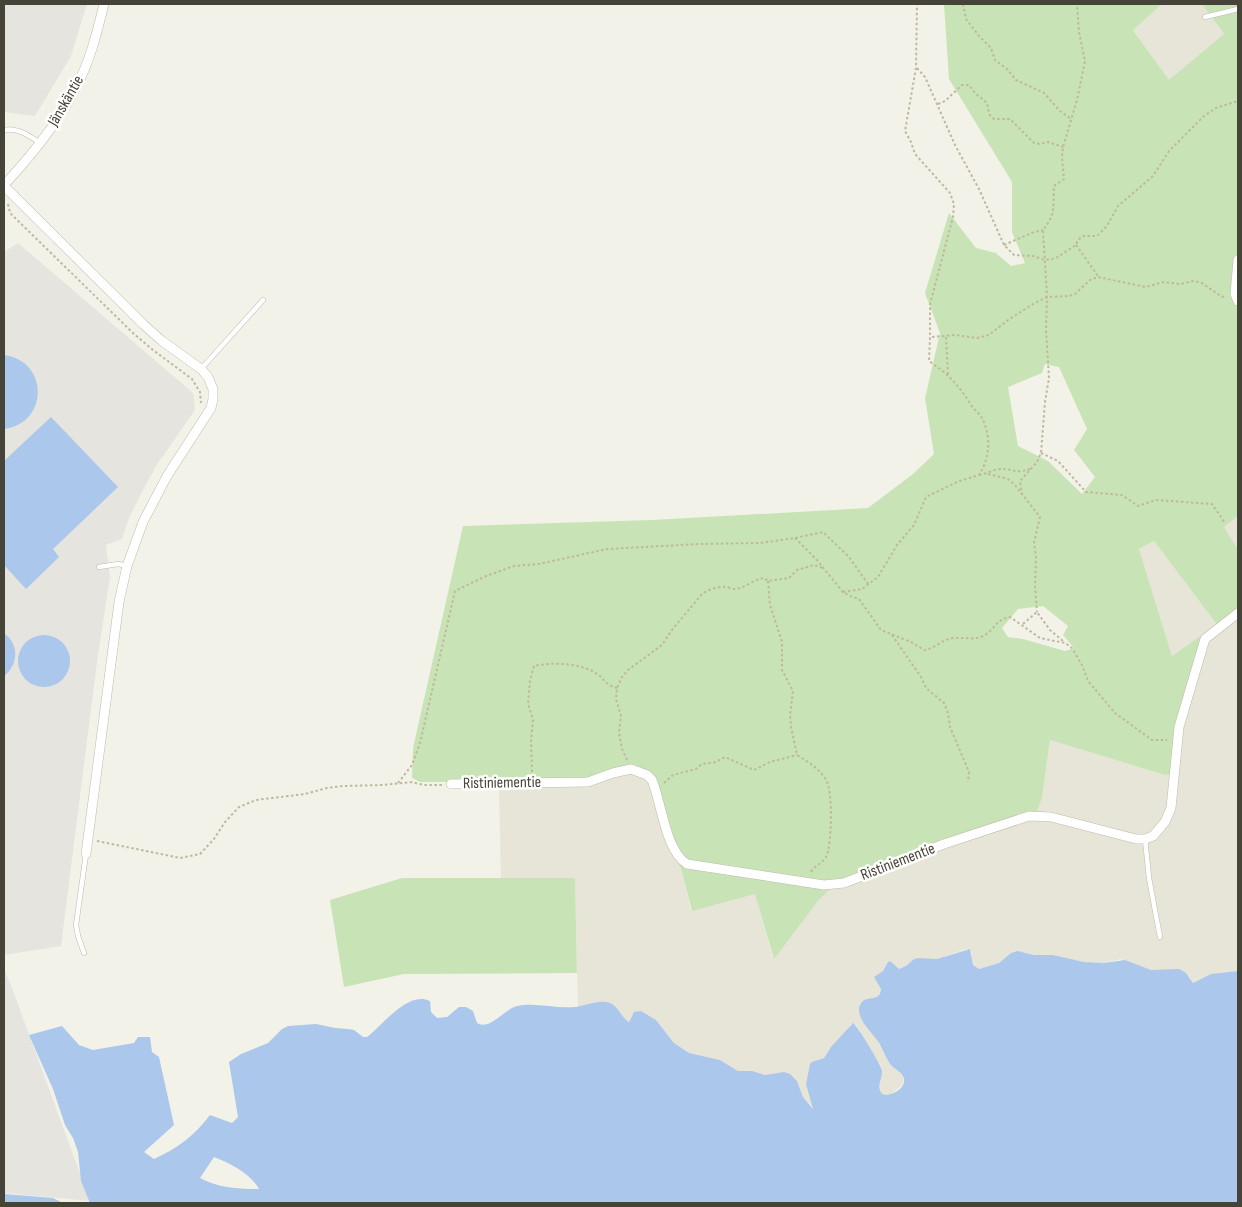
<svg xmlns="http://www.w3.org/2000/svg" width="1242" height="1207" viewBox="0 0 1242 1207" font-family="'Sofia Sans Condensed',sans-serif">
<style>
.residential{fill:#e7e4d8}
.industrial{fill:#e6e4de}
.green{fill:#c8e4b6;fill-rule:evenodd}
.water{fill:#abc7eb;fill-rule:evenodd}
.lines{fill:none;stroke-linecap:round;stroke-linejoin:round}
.service-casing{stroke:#bebbad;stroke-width:5.5}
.minor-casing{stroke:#bebbad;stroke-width:10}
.path{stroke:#bfb89f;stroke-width:2;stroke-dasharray:2.5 2.5;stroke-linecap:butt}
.service{stroke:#fff;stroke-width:4.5}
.minor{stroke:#fff;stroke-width:9}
.labels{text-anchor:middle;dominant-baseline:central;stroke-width:5;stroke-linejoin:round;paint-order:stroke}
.street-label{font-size:16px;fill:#464338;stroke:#fff}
</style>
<rect width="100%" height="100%" fill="#f3f2e9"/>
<g class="residential">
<path d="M1162 4H1202L1224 34 1169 81 1133 29Z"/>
<path d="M1238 516V549L1224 527Z"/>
<path d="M1154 541 1218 626 1238 611V971L1211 974 1193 983 1188 975 1145 969 1121 959 1104 963 1084 962 1053 955H1034L1024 952 1011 953 999 963 979 969 973 965 971 951 966 949 937 959 917 958 914 959 906 966 899 969 889 961 883 971 877 975 876 980 881 989 879 996 876 998 864 1000 863 1020 877 1040 889 1063 902 1075 904 1078 902 1085 891 1094 882 1095 879 1085 882 1071 881 1066 870 1050 856 1025 851 1024 844 1034 831 1047 824 1058 810 1065 806 1084 814 1109 803 1097 796 1079 787 1073 767 1075 738 1071 720 1060 689 1053 674 1043 656 1020 641 1011 632 1015 629 1022 625 1019 617 1008 605 1002 578 1007 575 878 501 880 499 785 548 787 632 773 646 777 652 785 672 849 681 869 691 911 755 893 773 958 818 901 832 887 1037 812 1042 798 1050 740 1165 775 1170 774 1178 727 1200 636 1172 656 1139 549Z"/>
</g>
<g class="industrial">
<path d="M4 4H87L71 56 35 116 4 112Z"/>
<path d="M18 243 193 393 195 410 156 466 142 492 129 518 122 539 106 545 110 577 97 662 61 946 4 955V252Z"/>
<path d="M4 969 12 988 90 1201 4 1193Z"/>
</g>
<g class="green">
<path d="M944 4H1162L1133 30 1169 80 1224 34 1202 4H1238V516L1224 527 1238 549V611L1218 626 1154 541 1139 549 1172 656 1200 636 1202 639 1178 727 1170 774 1165 775 1050 740 1042 798 1037 812 832 887 818 901 774 959 755 894 692 911 681 869 672 849 652 785 646 777 632 773 532 789 450 782H420L412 778 413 748 463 526 652 520 868 508 913 474 934 454 925 398 940 333 925 293 949 213 976 248 996 253 1011 266 1025 263 1012 232V182L949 79ZM1045 364 1059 367 1087 429 1074 450 1095 477 1082 494 1048 461 1018 446 1008 387 1042 373ZM1043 606 1068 626 1063 635 1074 648 1065 651 1023 639 1008 637 1002 628 1018 609Z"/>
<path d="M402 878H575L577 973 404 974 344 987 330 900Z"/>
</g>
<g class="water">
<path d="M4 355C49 361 49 423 4 429Z"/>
<path d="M51 417 118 487 53 549 59 557 26 589 4 565V461Z"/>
<path d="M4 633C19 644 19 664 4 676Z"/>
<circle cx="44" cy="661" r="26"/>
<path d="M970 949 973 965 979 969 999 963 1011 953 1018 951 1034 955H1053L1084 962 1104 963 1125 960 1151 970 1179 969 1186 973 1193 983 1211 974 1238 971V1203H90L81 1181 78 1152 73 1138 65 1125 53 1089 29 1035 62 1026 79 1045 93 1050 134 1043 138 1037H150L152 1052 159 1057 174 1125 144 1152 154 1159C178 1148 194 1136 210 1115L232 1123 238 1117 229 1062 241 1054 268 1043 282 1029 288 1026 316 1024 335 1028 348 1029 354 1030 363 1037H367C382 1026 408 990 430 1001L431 1012 437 1018 447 1017 459 1007H466L473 1011 477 1023C490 1031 503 1010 517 1006 536 1002 556 1009 575 1007 586 1006 599 999 610 1003 619 1007 621 1017 629 1022L634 1012 641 1011 656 1020 674 1043 689 1053 720 1060 738 1071H752L765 1075 784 1072 790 1074 797 1081 803 1097 813 1109 806 1084 810 1064 812 1062 824 1058 831 1047 853 1023C857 1025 883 1068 882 1071 882 1081 876 1085 882 1094 890 1097 906 1089 904 1078 902 1072 894 1069 890 1064 886 1058 883 1050 879 1043 873 1033 859 1022 859 1010 859 1005 861 1003 864 1000 873 997 880 1000 881 989L874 977 883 971 888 962 890 961 899 969 906 966 914 959 918 958 937 959ZM214 1157C230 1163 251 1174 259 1189 238 1189 219 1188 200 1178Z"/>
<path d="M4 1194 53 1198 63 1203H4Z"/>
</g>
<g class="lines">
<g class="service-casing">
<g id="service">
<path d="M1205 17 1238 9"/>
<path d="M4 130C17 127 30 136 40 143"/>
<path d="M201 369 263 300"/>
<path d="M99 567 118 564 127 566"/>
<path d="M1145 839 1149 878 1160 937"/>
<path d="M84 953 78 936 76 925 86 854"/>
</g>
</g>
<g class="minor-casing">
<g id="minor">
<path d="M4 185C34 153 63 117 81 77 92 54 98 28 104 4"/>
<path d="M4 186 144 325 162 341 201 369 208 377 213 389V399L211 408 167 476 143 522 127 566 119 602 86 854"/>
<path d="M1238 260 1235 294 1238 301"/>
<path d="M451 784 588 782 613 773 631 769 647 775 652 780C662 804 665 850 687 864L824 885 844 883 944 844 1029 816 1051 817 1136 839H1145L1153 836 1165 822 1171 808 1179 727 1205 639 1238 613"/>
</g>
</g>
<g class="path">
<path d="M963 4 966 19 979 36 991 48 995 60 1007 69 1016 80 1044 93 1060 111 1071 119"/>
<path d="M917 68 925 77 955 145 979 189 1004 245 1014 255 1033 256 1045 260 1056 258 1076 245 1078 240 1083 236H1097L1107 226 1118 206 1153 176 1169 151 1204 116 1216 108 1238 101"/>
<path d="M938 104 945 101 962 85H969L975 93 987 103 989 114 994 119H1010L1034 143 1040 144 1048 142 1063 147"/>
<path d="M8 204 10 213 134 334 153 350 192 379 200 392 201 403"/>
<path d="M1004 245 1034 232 1043 230"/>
<path d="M1076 245 1098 276"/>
<path d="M932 337 955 335 977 338 989 335 1008 320 1033 304 1047 297 1069 296 1075 294 1090 280 1098 277 1146 287 1163 282 1180 284 1194 281 1202 283 1222 297 1226 296"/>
<path d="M946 337 948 374"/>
<path d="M1041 453 1058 461 1086 492 1122 495 1138 506 1156 500 1212 504 1225 523"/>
<path d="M988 474 1008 479 1015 485 1040 517 1034 543 1036 557 1035 587 1037 612"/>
<path d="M979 475C986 474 997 468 1002 469 1015 469 1015 474 1030 469"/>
<path d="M1022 495 1020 481 1037 462 1041 453 1045 402 1049 378 1046 331 1047 297 1043 230C1056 214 1053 207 1054 186L1064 179 1062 158 1063 147 1077 100 1085 61 1079 32 1077 4"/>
<path d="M795 538 816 559 843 592 850 596 859 599 881 630 911 642 924 650C935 649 942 639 953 638 963 637 975 641 985 635 996 628 995 620 1010 617L1040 638 1065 643 1072 648 1082 665 1088 681 1115 713 1152 740H1167"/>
<path d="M768 581 770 605 782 642V670L793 691 790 715 791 727 797 755C808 762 819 768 826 780 833 790 832 846 826 857 823 863 814 866 810 873"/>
<path d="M843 592 862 589 878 577 897 545 914 525 926 497 957 482 979 475C990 458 991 438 983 420 981 414 974 410 971 405 958 384 949 375 929 361L930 337V304L953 217 954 204 950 193 915 154 911 142 905 131 916 68 917 4"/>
<path d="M1023 624 1037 612 1050 630 1063 641"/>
<path d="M892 635 921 677 926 688 944 703 948 713 950 727 969 772 968 782"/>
<path d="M627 760 622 749 619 732 621 716 616 699 617 688 622 677 628 670 662 645 671 631 702 594C708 590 718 586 726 587 728 587 731 589 734 589 744 589 754 579 764 578L768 581 789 578 797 570 814 565 823 568"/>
<path d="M532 772 531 740 533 720 528 704 530 681 534 666C552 662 578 663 594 672 605 678 603 684 617 688"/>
<path d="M398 783 412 765 420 743 455 591 486 576 514 566 539 564 607 549 699 544 760 543 795 538 823 532 849 557 868 584"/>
<path d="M664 783 673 775 696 769 702 764 716 762 725 757 754 770 770 762 797 755"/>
<path d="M97 841 180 858 200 854 214 839 225 822 239 807 256 800 305 794 327 788 343 786 383 785 411 782 424 785H442"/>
</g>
<use href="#service" class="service"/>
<use href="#minor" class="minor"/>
</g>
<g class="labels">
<g class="street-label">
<text transform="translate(66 101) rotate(-60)">Jänskäntie</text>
<text transform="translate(502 783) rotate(-1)">Ristiniementie</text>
<text transform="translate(898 862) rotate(-21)">Ristiniementie</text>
</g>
</g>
<rect width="1242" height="1207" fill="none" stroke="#464338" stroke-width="10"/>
</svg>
